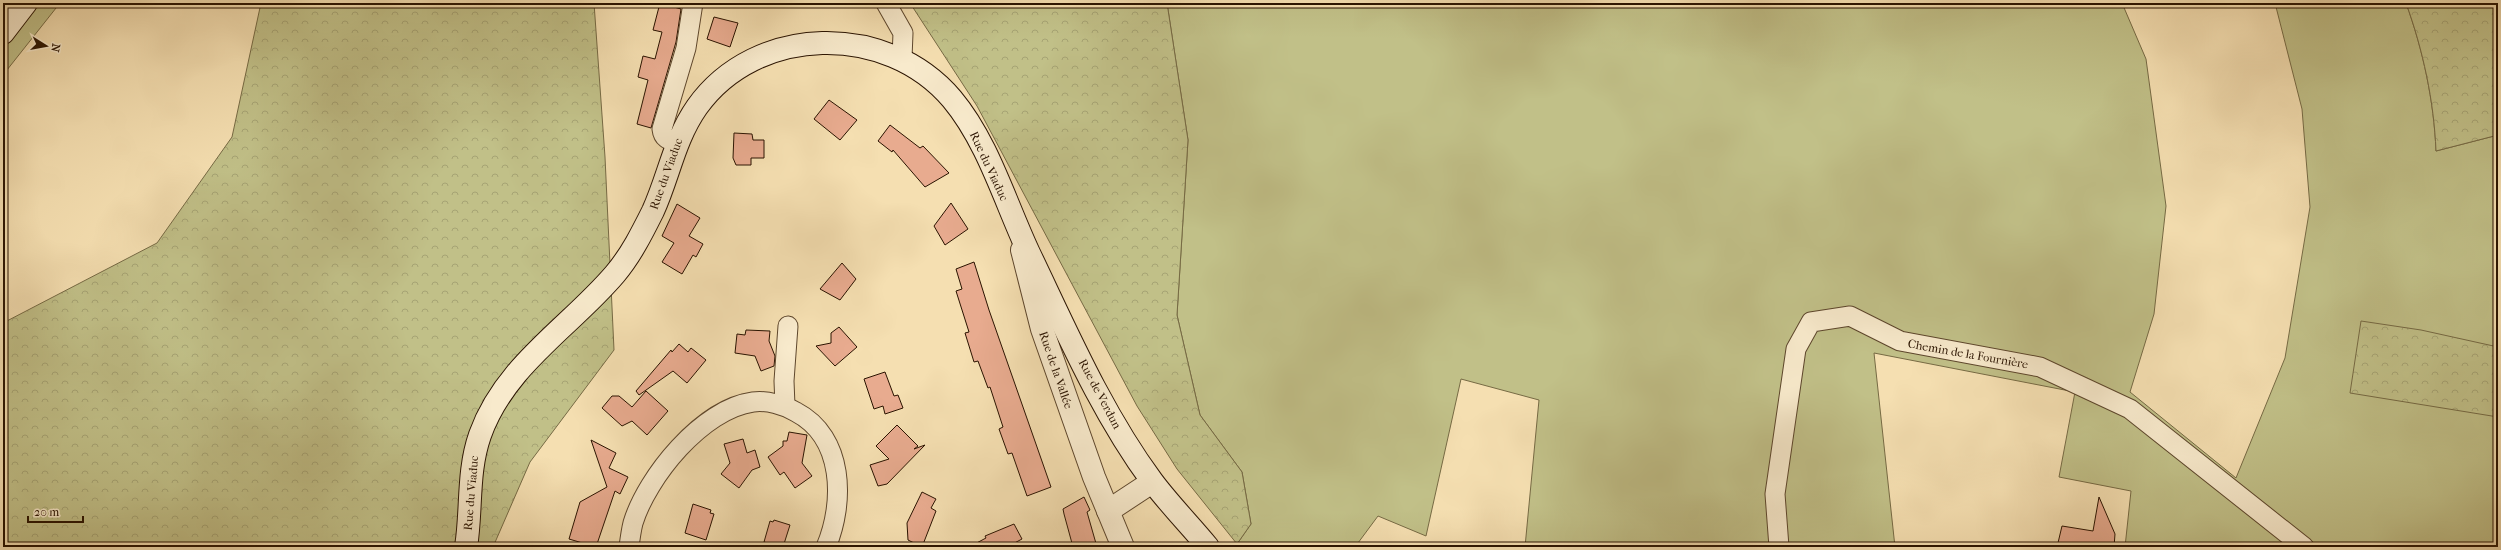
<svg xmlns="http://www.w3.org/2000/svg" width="2501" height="550" viewBox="0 0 2501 550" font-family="'IM FELL French Canon',serif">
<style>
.green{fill:#c1c088;stroke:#766a44}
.forest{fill:url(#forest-crowns);stroke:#766a44}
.building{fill:#e8ab8f;stroke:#2a1300}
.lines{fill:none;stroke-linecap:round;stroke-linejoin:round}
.minor-casing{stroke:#5d462c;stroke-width:21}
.tertiary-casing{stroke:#5d462c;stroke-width:24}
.secondary-casing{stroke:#2a1300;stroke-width:24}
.minor{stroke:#f8eacc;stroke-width:19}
.tertiary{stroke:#f8eacc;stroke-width:22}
.secondary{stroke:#f8eacc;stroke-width:22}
.labels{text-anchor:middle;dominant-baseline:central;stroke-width:3;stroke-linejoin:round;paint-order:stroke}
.street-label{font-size:12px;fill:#2a1300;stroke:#f8eacc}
</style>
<defs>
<pattern id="forest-crowns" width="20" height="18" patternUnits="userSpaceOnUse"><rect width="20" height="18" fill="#c1c088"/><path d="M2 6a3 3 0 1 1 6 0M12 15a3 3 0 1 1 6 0" fill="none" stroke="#a6a474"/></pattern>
</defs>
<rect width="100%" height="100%" fill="#f5dfb1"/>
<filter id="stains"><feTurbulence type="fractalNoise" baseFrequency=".005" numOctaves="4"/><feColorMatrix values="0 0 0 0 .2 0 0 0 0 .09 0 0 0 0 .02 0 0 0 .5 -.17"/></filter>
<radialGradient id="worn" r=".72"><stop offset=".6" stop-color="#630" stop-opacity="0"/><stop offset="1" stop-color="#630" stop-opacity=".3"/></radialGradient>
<g class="green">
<path d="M3 3H60L3 75Z"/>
<path d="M1167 3H2122L2146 59 2166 206 2154 314 2130 392 2236 478 2285 358 2310 207 2302 109 2275 3H2406C2423 50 2434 101 2436 151L2498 135V542L2484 547H2125L2131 491 2059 477 2075 392 1874 353 1895 547H1525L1539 400 1461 379 1426 536 1378 516 1355 547H1240L1237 544 1251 524 1242 472 1200 415 1177 315 1188 140Z"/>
</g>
<g class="forest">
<path d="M261 3H594L605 157 614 350 530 462 493 547H3V323L157 243 232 137Z"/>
<path d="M910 3H1167L1188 140 1177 315 1200 415 1242 472 1251 524 1237 544 1177 469 1137 406 977 106Z"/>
<path d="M2406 3H2498V135L2436 151C2434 101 2423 50 2406 3Z"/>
<path d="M2361 321 2421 330 2498 347V417L2350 393Z"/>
</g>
<g class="building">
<path d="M660 3 681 9 676 42 651 128 637 124 648 80 638 77 643 56 655 59 662 32 653 30Z"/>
<path d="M714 17 738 23 730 47 707 39Z"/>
<path d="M829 100 857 120 840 140 814 119Z"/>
<path d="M890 125 920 148 923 146 949 173 925 187 893 150 892 152 878 141Z"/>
<path d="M734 133 752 134 753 140H764V158H751V165H736L733 158Z"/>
<path d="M951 203 968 229 945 245 934 226Z"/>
<path d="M677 204 700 218 689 236 703 244 696 257 693 255 682 274 662 262 674 243 662 236Z"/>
<path d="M974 262 989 310 1051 487 1027 496 1012 453 1008 454 999 429 1003 427 990 387 988 388 978 361 974 362 965 333 969 332 956 291 962 289 956 269Z"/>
<path d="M842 263 856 279 840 300 820 289Z"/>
<path d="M839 327 857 347 835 366 816 346 831 343V333Z"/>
<path d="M746 330 770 331 769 341 775 356 774 366 761 371 755 356 735 353 737 334 745 335Z"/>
<path d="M679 344 688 352 691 348 706 360 687 383 673 371 639 395 636 391 671 350 672 352Z"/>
<path d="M885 372 894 396 898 395 903 408 885 414 883 406 874 409 864 379Z"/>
<path d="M646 391 668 411 647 435 632 421 622 426 602 408 612 396H619L632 407Z"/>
<path d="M897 425 918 446 914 449 925 445 887 484 878 486 870 465 889 459 876 446Z"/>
<path d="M789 432 807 435 802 463 812 476 795 488 784 472 780 475 768 457 783 446V441H787Z"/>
<path d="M743 439 747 453 755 450 760 467 752 470 739 488 721 474 730 463 724 444Z"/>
<path d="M591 440 616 453 609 468 628 477 620 494 615 491 596 547 569 539 580 502 607 487Z"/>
<path d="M922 492 936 499 931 508 936 511 922 547 908 540 907 523Z"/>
<path d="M1084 497 1090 510 1087 512 1097 547H1073L1064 514 1063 509Z"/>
<path d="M2099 497 2115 534 2114 547H2057L2062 526 2093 531Z"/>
<path d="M693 504 711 510 710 513 714 514 706 540 685 533Z"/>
<path d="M774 520 790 525 783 547 764 542 770 521 773 522Z"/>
<path d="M1014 524 1022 539 1007 547H969L986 538 985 536Z"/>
</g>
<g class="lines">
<g class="minor-casing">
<g id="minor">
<path d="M886 3 903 33 902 58"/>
<path d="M676 142C668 140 663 138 662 129L686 48 693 3"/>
<path d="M785 406 784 381 788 326"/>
<path d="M629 547C630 539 631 531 633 523 647 477 702 409 753 402 767 400 784 405 796 412 844 437 845 502 826 547"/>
<path d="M1779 547 1775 494 1796 349 1811 322 1850 316 1900 341 2040 367 2130 409 2304 547"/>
</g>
</g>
<g class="tertiary-casing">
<g id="tertiary">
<path d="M1022 250 1042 329 1094 477 1123 547"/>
<path d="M1108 511 1152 482"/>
</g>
</g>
<g class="secondary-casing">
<g id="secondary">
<path d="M3 33 26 3"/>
<path d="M466 547C472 510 467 472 480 435 505 365 569 328 615 274 631 255 642 233 653 211 669 176 674 140 697 107 756 24 887 22 952 99 988 142 1005 202 1029 253 1066 330 1101 412 1152 481 1169 504 1190 525 1208 547"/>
</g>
</g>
<use href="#minor" class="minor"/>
<use href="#tertiary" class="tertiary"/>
<use href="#secondary" class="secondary"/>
</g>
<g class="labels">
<g class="street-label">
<text transform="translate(989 166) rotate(65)">Rue du Viaduc</text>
<text transform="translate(666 174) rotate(-70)">Rue du Viaduc</text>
<text transform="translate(1968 354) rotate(10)">Chemin de la Fournière</text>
<text transform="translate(1056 370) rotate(71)">Rue de la Vallée</text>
<text transform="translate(1100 394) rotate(62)">Rue de Verdun</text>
<text transform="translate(471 493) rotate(-85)">Rue du Viaduc</text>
</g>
</g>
<rect width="2501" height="550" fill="none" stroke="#f5dfb1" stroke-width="16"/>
<rect x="4" y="4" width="2493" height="542" fill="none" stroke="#2a1300" stroke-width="2"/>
<rect x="8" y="8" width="2485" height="534" fill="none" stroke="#2a1300"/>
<g transform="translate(46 46) rotate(101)" stroke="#f8eacc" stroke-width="3" paint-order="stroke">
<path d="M0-3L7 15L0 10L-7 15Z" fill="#2a1300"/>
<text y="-6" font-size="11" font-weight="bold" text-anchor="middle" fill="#2a1300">N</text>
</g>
<path d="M28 516v6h55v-6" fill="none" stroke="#2a1300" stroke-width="2"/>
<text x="34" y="516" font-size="12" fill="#2a1300" stroke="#f8eacc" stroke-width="3" paint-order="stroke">20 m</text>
<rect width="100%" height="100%" filter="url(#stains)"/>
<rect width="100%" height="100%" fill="url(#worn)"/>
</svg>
